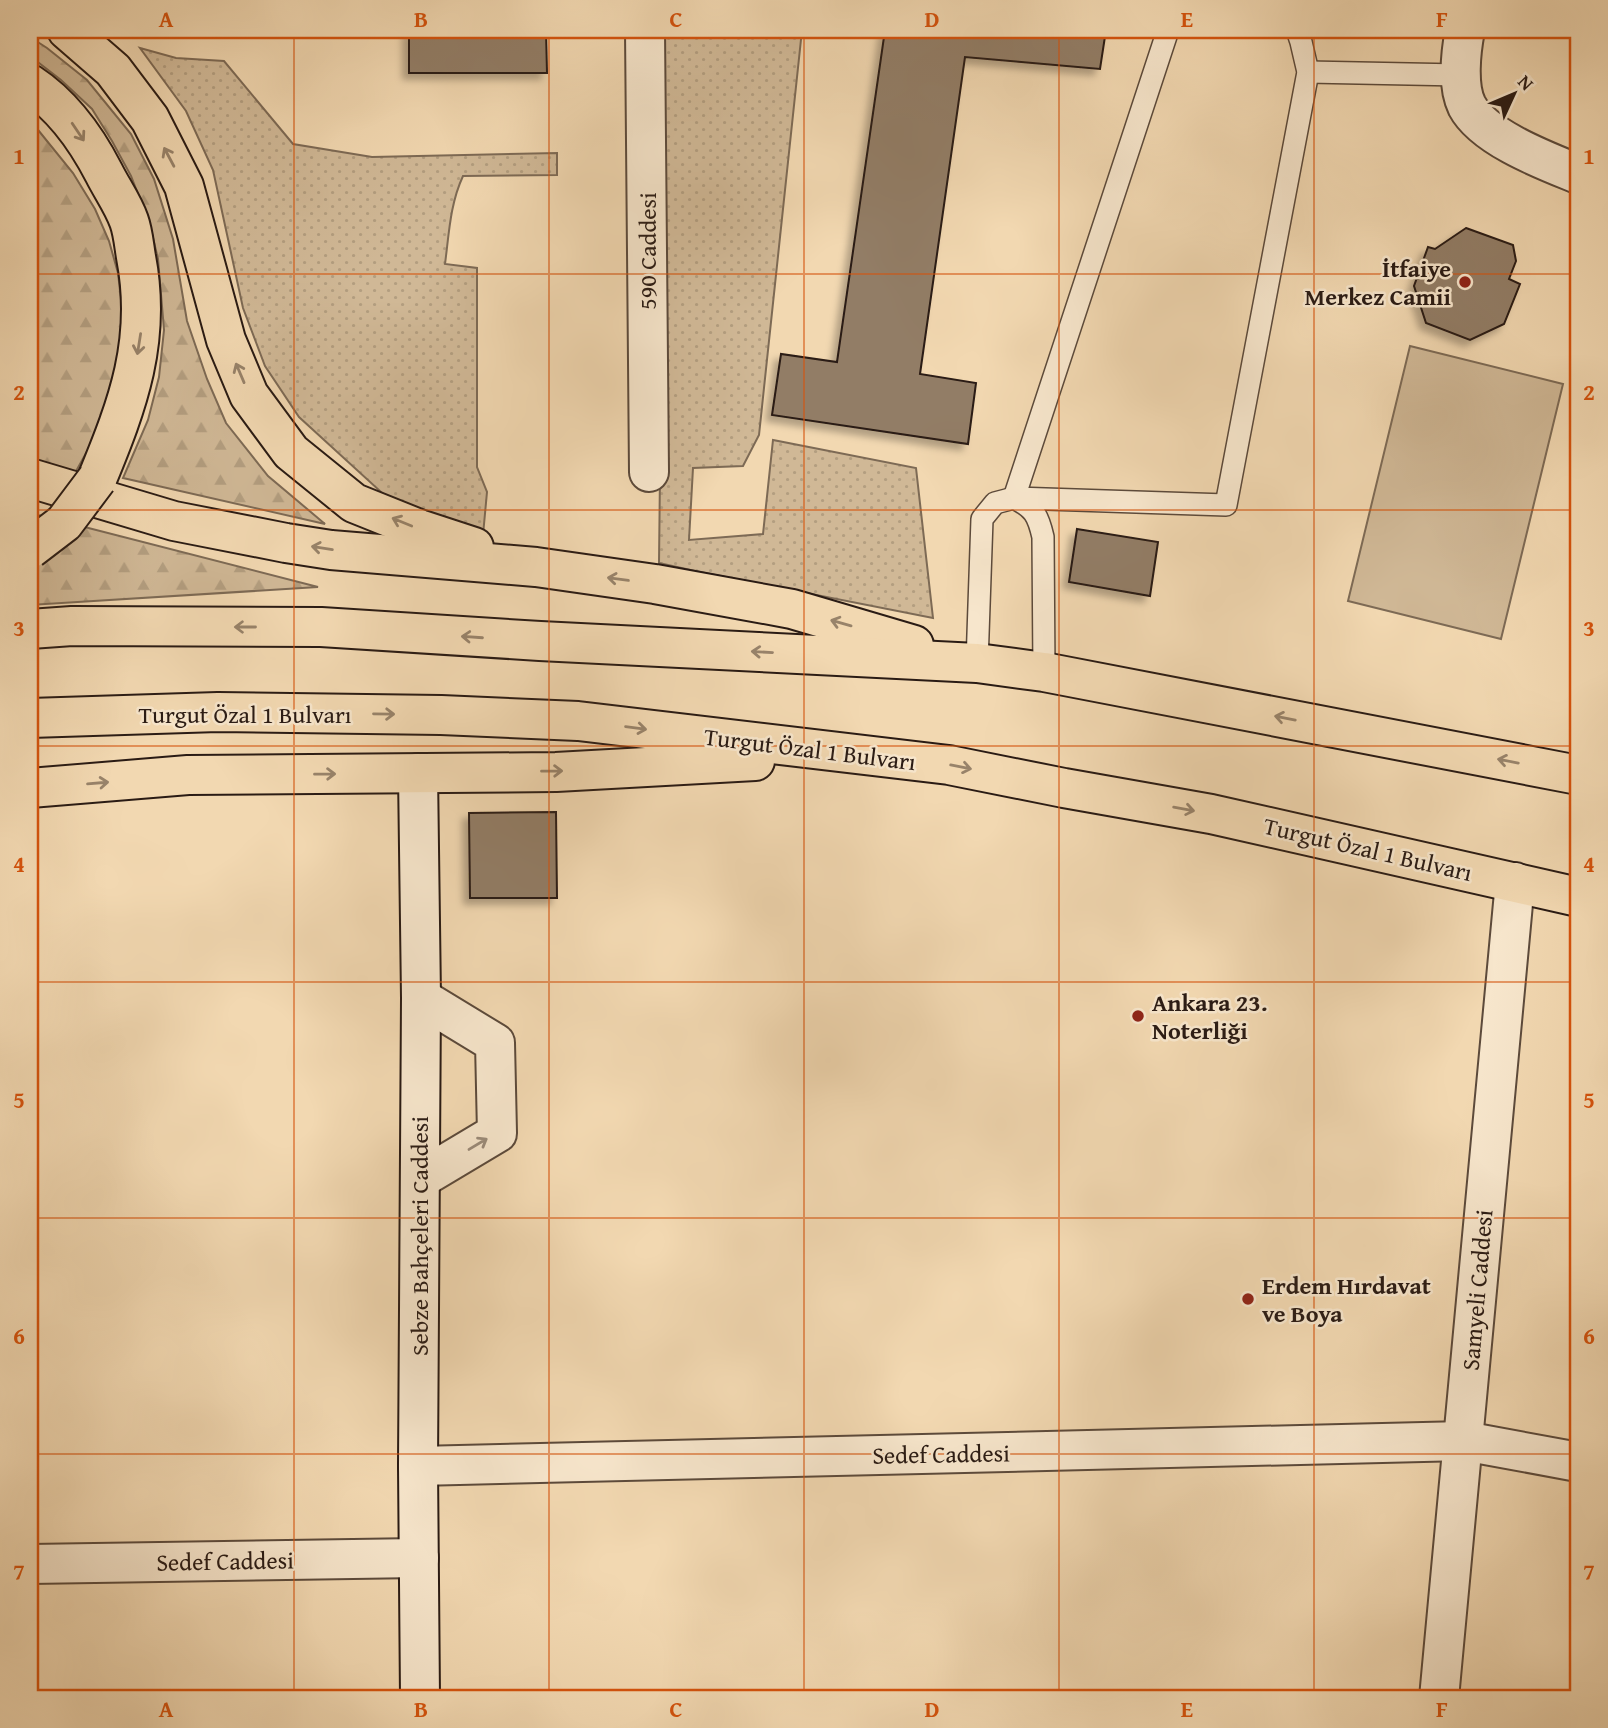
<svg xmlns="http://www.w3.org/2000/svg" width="1608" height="1728" viewBox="0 0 1608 1728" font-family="'Gentium Book Plus',serif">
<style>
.grass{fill:url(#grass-dots);stroke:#7d6a55;stroke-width:2}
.forest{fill:url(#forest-firs);stroke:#7d6a55;stroke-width:2}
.pitch{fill:#d0b896;stroke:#7d6a55;stroke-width:2}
.building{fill:#927d66;stroke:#2a1b14;stroke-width:2;filter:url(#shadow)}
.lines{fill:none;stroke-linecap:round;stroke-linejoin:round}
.lane-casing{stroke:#5c4a3b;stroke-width:24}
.street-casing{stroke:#5c4a3b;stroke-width:42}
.secondary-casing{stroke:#2a1b14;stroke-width:42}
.highway-casing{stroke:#2a1b14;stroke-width:42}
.lane{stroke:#f7e6cc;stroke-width:21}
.street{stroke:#f7e6cc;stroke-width:38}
.secondary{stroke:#f7e6cc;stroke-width:38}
.highway{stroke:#f2d8b1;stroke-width:38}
.highway-bridge-casing{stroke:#2a1b14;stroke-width:42;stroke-linecap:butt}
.highway-bridge{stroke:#f2d8b1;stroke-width:38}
.oneway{stroke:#98836a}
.oneway2{stroke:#9b8b79}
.grid{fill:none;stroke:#d5530d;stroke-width:2;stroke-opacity:0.55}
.poi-dot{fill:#8f2418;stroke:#f7e6cc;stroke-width:2.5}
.labels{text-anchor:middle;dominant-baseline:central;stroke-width:5;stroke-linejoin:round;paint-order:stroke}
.street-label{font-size:24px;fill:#2a1b14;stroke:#f7e6cc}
.poi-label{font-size:24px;font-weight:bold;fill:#2a1b14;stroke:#f7e6cc;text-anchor:start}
.neatline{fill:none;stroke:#d5530d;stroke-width:2.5}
.grid-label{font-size:23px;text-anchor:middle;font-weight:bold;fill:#d5530d}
</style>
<defs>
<pattern id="grass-dots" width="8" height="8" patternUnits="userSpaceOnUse" patternTransform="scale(1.75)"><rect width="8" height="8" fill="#d0b896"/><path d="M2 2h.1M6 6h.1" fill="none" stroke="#b39e80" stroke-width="1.8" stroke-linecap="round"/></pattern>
<pattern id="forest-firs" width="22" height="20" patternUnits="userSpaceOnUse" patternTransform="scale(1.75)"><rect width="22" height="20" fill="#d0b896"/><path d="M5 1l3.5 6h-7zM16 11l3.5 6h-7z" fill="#b39e80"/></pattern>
<filter id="shadow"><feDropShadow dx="-6" dy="6" stdDeviation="3.5" flood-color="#0004"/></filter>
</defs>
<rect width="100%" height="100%" fill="#f2d8b1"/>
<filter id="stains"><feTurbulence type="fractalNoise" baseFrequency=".00286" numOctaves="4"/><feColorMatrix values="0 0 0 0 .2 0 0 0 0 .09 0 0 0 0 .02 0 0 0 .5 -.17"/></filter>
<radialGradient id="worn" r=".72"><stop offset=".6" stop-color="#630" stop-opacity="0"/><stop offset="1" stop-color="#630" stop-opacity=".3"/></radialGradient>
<g class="grass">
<path d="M665 30H802L759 435 743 466 693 468 689 540 763 534 773 440 916 468 933 618 695 571 659 563Z"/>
<path d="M140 48 176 58 224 61 293 144 372 157 557 153V175L463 176C450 204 449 234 445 264L477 268V467L487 492 483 535 393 503 299 417 265 366 243 308 213 170 186 111Z"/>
</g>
<g class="forest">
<path d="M30 37 47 48 87 80 131 134 154 179 173 239 187 321 207 379 226 423 268 476 325 524 123 478 148 420 159 377 164 330 158 259 150 225 131 176 112 141 92 109 61 80 30 56Z"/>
<path d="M30 120 73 173 95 209 109 241 118 273 122 309 119 363 104 421 75 473 30 460Z"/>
<path d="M30 513 318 587 30 605Z"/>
</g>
<path class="pitch" d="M1410 346 1563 384 1501 639 1348 601Z"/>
<g class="building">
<path d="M409 30H546L547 73H409Z"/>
<path d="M885 30H1106L1100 69 965 57 920 374 976 383 968 444 772 415 781 354 837 362Z"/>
<path d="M1466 228 1513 245 1516 261 1509 279 1520 284 1504 324 1470 340 1426 323 1414 286 1428 247 1435 249Z"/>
<path d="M1077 529 1158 542 1150 596 1069 582Z"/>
<path d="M556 812 557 898H470L469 813Z"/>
</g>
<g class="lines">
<g class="lane-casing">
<g id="lane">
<path d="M1168 30 1014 498 1226 505 1308 72 1301 42 1297 30"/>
<path d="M1308 72 1460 75"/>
<path d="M977 663 982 519 995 503 1014 498C1034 508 1038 515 1043 537L1044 672"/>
</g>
</g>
<g class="street-casing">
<g id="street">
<path d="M645 30 649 472"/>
<path d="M1465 30C1461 51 1457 86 1467 106 1484 138 1546 161 1578 174"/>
<path d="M420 1179 497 1133 495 1043 421 998"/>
<path d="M418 1466 1464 1441 1578 1462"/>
<path d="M30 1564 419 1558"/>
<path d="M1439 1698 1515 882"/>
</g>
</g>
<g class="secondary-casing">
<path id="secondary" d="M418 773 421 998 418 1466 420 1698"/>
</g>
<g class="highway-casing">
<g id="highway">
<path d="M67 30 113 70 150 119 184 186 226 340 249 395 291 452 354 503 419 529 474 547"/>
<path d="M30 84C62 105 87 140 104 173 112 189 123 204 129 221 133 232 134 245 136 257 152 340 128 404 97 479"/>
<path d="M30 478 174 521 286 543 331 550 536 567 655 584 792 609 914 645"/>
<path d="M30 629 72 626 321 627 540 641 977 663 1044 672 1578 775"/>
<path d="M30 718 218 712 441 715 578 721 949 765 1064 788 1211 814 1578 897"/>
<path d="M30 788 188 775 556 772 755 761"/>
</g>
</g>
<use href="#lane" class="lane"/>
<use href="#street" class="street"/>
<use href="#secondary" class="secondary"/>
<use href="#highway" class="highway"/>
<g class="highway-bridge-casing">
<path id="highway-bridge" d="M30 549 64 523 97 479"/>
</g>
<use href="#highway-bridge" class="highway-bridge"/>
</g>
<defs><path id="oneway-shaft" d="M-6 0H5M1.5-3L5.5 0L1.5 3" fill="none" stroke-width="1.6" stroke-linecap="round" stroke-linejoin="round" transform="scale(1.75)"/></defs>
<g class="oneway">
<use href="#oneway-shaft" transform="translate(78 132) rotate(56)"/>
<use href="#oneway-shaft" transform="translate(169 157) rotate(-118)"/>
<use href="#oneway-shaft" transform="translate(139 344) rotate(99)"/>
<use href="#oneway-shaft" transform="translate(240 373) rotate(-113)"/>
<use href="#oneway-shaft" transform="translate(402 522) rotate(-158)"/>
<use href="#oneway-shaft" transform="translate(322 548) rotate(-171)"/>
<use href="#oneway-shaft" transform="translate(618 579) rotate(-172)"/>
<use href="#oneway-shaft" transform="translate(841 623) rotate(-164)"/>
<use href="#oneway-shaft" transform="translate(245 627) rotate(-180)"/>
<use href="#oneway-shaft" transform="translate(472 637) rotate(-176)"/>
<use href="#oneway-shaft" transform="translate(762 652) rotate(-177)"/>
<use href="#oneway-shaft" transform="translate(384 714) rotate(1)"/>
<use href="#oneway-shaft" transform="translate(1285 718) rotate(-169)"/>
<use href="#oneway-shaft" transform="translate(636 728) rotate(7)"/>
<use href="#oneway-shaft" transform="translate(1508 761) rotate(-169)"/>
<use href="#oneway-shaft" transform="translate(961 767) rotate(11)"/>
<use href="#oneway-shaft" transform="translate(552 771) rotate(-1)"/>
<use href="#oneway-shaft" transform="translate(325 774) rotate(-1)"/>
<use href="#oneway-shaft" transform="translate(98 783) rotate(-5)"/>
<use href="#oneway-shaft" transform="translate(1184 809) rotate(10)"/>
</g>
<use class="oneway2" href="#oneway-shaft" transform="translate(478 1144) rotate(-31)"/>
<path class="grid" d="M294 30V1698M549 30V1698M804 30V1698M1059 30V1698M1314 30V1698M30 274H1578M30 510H1578M30 746H1578M30 982H1578M30 1218H1578M30 1454H1578"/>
<g class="poi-dot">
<circle cx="1465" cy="282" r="7"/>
<circle cx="1138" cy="1016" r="7"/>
<circle cx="1248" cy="1299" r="7"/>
</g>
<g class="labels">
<g class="street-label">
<text transform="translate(647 251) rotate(-90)">590 Caddesi</text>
<text x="245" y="714">Turgut Özal 1 Bulvarı</text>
<text transform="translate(810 749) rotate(7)">Turgut Özal 1 Bulvarı</text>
<text transform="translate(1368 849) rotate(13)">Turgut Özal 1 Bulvarı</text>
<text transform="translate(419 1236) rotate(-90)">Sebze Bahçeleri Caddesi</text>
<text transform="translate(1477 1290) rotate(-85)">Samyeli Caddesi</text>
<text transform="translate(941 1454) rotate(-1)">Sedef Caddesi</text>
<text transform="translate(225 1561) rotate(-1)">Sedef Caddesi</text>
</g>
<g class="poi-label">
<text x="1451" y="268" text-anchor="end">İtfaiye<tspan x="1451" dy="28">Merkez Camii</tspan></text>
<text x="1152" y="1002">Ankara 23.<tspan x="1152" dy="28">Noterliği</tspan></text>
<text x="1262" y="1285">Erdem Hırdavat<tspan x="1262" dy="28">ve Boya</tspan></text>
</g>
</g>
<rect width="1608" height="1728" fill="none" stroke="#f2d8b1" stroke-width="77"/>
<g transform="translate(1514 94) rotate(46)" stroke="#f7e6cc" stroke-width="5" paint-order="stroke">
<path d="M0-5L12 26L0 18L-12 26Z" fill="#2a1b14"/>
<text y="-10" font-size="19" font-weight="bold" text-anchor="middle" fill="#2a1b14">N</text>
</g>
<rect x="38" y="38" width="1532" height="1652" class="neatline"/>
<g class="grid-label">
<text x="166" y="27">A</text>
<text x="421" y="27">B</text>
<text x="676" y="27">C</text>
<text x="932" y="27">D</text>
<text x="1187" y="27">E</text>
<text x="1442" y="27">F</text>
<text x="19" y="164">1</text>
<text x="1589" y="164">1</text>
<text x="19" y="400">2</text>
<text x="1589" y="400">2</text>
<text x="19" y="636">3</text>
<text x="1589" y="636">3</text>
<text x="19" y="872">4</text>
<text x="1589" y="872">4</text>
<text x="19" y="1108">5</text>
<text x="1589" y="1108">5</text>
<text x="19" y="1344">6</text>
<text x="1589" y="1344">6</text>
<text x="19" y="1580">7</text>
<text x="1589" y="1580">7</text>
<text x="166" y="1717">A</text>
<text x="421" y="1717">B</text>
<text x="676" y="1717">C</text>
<text x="932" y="1717">D</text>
<text x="1187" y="1717">E</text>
<text x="1442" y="1717">F</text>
</g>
<rect width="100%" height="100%" filter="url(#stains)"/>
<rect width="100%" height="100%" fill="url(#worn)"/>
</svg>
